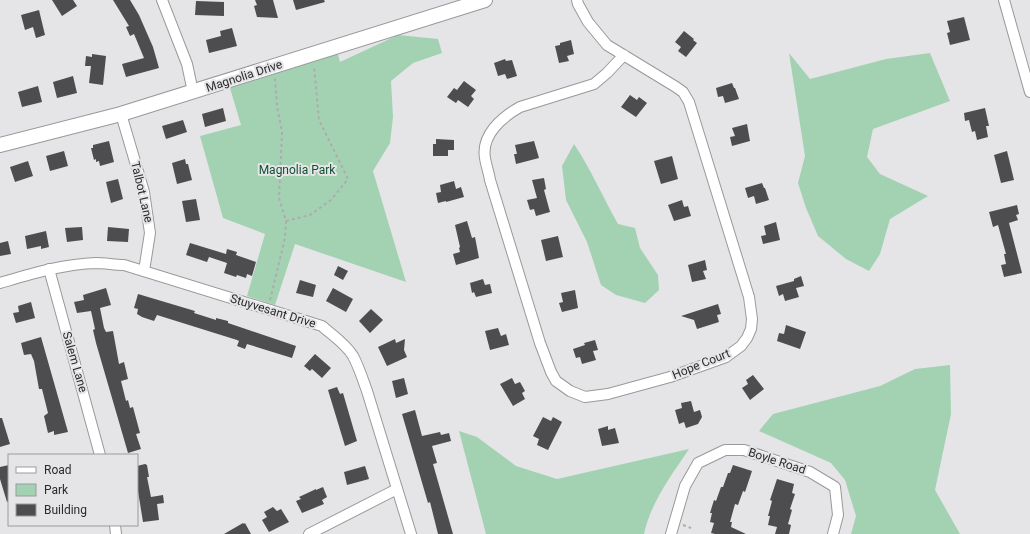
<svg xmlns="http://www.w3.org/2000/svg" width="1030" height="534" viewBox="0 0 1030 534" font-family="Roboto,sans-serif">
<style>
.green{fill:#a3d2b2}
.building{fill:#4d4d4f}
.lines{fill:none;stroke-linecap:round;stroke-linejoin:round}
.street-casing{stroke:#99999b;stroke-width:12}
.secondary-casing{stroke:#99999b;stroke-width:16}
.path{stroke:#acacaf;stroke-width:2;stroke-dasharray:3 3;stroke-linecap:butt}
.street{stroke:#fff;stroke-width:10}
.secondary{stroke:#fff;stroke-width:14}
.labels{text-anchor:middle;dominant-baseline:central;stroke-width:4;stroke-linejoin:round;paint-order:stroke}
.street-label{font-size:12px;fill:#2b2b2c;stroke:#e5e5e8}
.park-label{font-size:12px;fill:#0f512e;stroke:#e5e5e8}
</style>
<rect width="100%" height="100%" fill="#e5e5e8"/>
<g class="green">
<path d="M398 35 438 39 442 53 413 63 391 81 393 117 390 143 373 171 406 282 295 244 275 305 247 296 265 234 223 218 200 136 241 125 229 85 337 51 340 62Z"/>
<path d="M789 53 810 79 886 59 930 53 950 101 873 129 867 157 880 174 928 196 890 219 880 254 869 271 846 259 818 236 806 208 798 183 805 156Z"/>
<path d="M574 144C591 169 603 198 618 224L635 228 640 248 658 275 659 290 645 303 616 295 601 285 587 242 566 200 562 166Z"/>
<path d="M950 365 951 414 935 490 960 534H851L856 516 845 480 831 463 759 431 773 414 880 386 915 369Z"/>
<path d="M459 431 477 437 516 466 557 479 689 449C671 476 651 502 644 534H486Z"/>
</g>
<g class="building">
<path d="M52 0H73L77 6 62 16Z"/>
<path d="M113 0H130L139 15 153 47 159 68 126 77 122 64 144 58 134 34 130 36 126 27 129 26Z"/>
<path d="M255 0H273L278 18 257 17 254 6 257 5Z"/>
<path d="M293 0H324L325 2 296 10Z"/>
<path d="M196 1 224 2V16L195 15Z"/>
<path d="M39 10 45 35 36 38 33 27 25 30 21 15Z"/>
<path d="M964 17 970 40 950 45 947 33 950 32 947 21Z"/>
<path d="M232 28 237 46 209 53 206 40 221 36 220 31Z"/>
<path d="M684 31 694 39 693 40 697 43 686 57 678 51 681 47 675 42Z"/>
<path d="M571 40 574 54 567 56 569 61 559 63 555 46 560 45V43Z"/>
<path d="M92 54 106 56 103 85 89 83 91 66H85L86 56 92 57Z"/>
<path d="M505 59 506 61 512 60 517 76 507 79 505 74 498 76 494 63Z"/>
<path d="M73 76 77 93 57 98 53 82Z"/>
<path d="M464 81 476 90 471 96 474 99 468 107 458 100 456 103 447 97 454 88 457 90Z"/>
<path d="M732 83 734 88H735L739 99 725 103 723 96 718 97 716 88Z"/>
<path d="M38 86 42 102 22 107 18 92Z"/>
<path d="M630 95 637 100 639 97 647 103 636 117 621 107Z"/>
<path d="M223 108 226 121 205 127 202 114Z"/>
<path d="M985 108 989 126H986L988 137 977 140 975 131 972 132 969 120 965 121 964 113Z"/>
<path d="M183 120 187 132 166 139 162 126Z"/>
<path d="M747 124 750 141 732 146 730 137 735 136 732 128Z"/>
<path d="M436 139 454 140V150H448V156H433V144H436Z"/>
<path d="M109 141 114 162 100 166 99 161 96 162V159L94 160 91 148H93V145Z"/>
<path d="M534 141 539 158 516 164 514 154H517L515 145Z"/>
<path d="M64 151 68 166 50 171 46 156Z"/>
<path d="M1007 151 1014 180 1001 183 994 155Z"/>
<path d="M672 156 678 179 661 184 654 161Z"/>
<path d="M185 159 186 164H188L192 180 177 184 172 163Z"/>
<path d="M28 161 33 176 15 182 10 167Z"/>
<path d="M544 178 546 189 544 190 550 212 536 216 534 209 530 210 527 200 537 198 532 180Z"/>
<path d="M118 179 123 199 111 203 106 182Z"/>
<path d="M454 181 456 189 461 187 464 197 446 202V201L438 203 436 193 441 192 440 185Z"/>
<path d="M762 183 764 188H765L769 200 756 204 754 196 748 198 745 188Z"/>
<path d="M196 199 200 220 186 222 182 201Z"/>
<path d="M682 200 684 207 688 206 691 216 674 221 668 205Z"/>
<path d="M1017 205 1019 214 1016 215 1018 220 1009 223 1022 273 1004 277 1001 265 1006 264 1004 254H1006L998 225 993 227 989 212Z"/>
<path d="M467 221 472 238 475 237 479 258 456 265 453 254 460 252 459 248 460 247 455 225Z"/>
<path d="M776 222 780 240 763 244 761 236 766 235 764 226Z"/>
<path d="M82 227 83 240 67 242 65 228Z"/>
<path d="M108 227 129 229 128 242 107 241Z"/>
<path d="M46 231 49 247 41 249V246L27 249 25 236Z"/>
<path d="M558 236 563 257 546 261 541 240Z"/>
<path d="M8 241 11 254 0 256V243Z"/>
<path d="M190 243 226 254 227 249 237 252 236 255 256 262 252 276 247 274 246 278 237 275 236 277 224 273 227 263 209 257 207 262 186 255Z"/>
<path d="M705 260 707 270 703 271 706 279 692 282 688 265Z"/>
<path d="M338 266 348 271 343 280 334 275Z"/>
<path d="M801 276 804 286 796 288 799 297 785 301 783 294 779 296 776 286 794 281V279Z"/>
<path d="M483 279 485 285 490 284 492 293 476 297 474 292 472 293 470 283Z"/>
<path d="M300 280 316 285 313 297 296 293Z"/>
<path d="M106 288 111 305 100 308 104 328 106 332 113 331 119 364 124 362 128 379 121 381 126 401 128 400 130 408 133 407 140 433 136 434 141 449 128 453 96 343 93 330 95 329 91 311 77 313 74 302 84 300 83 295Z"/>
<path d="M333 288 353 299 346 312 326 301Z"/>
<path d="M575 290 578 308 562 312 559 303 563 302 561 293Z"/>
<path d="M138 294 195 311 194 313 216 320V318L228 321V323L296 346 292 358 247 344 245 349 237 346 239 341 237 340 157 315 154 321 142 317 137 314 138 309 134 308Z"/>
<path d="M31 302 35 318 16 323 13 313 19 312 18 306Z"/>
<path d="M718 304 721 314 717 315 719 322 697 329 694 320 681 316Z"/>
<path d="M371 309 383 320 370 333 359 321Z"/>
<path d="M786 325 806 332 800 349 777 341 779 333 784 334Z"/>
<path d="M498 328 501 336 506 334 509 345 490 350 485 331Z"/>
<path d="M41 337 68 432 54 435V431L48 433 44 416 48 413 42 389H39L34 361 31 354 24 355 21 343Z"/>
<path d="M395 339 396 343 405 339 404 350 407 357 387 366 378 347Z"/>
<path d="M595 340 598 350 593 351 596 360 582 364 580 357 576 358 573 349 585 345 584 343Z"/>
<path d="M315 354 331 368 322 378 312 369 310 371 304 366Z"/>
<path d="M753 375 764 389 750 400 742 388 748 384 746 380Z"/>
<path d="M404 378 408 394 396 398 392 381Z"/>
<path d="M512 378 515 384 520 382 525 391 522 393 525 399 513 406 500 384Z"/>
<path d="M337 387 340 394 343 393 357 441 345 446 328 390Z"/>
<path d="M691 401 694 412 700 410 702 417 698 424 686 428 684 422 679 424 675 410 682 408 681 403Z"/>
<path d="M415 410 422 436 440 432 441 435 449 433 451 441 432 446 437 463 433 464 453 534H438L430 502 428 503 402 414Z"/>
<path d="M543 417 551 421 553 417 562 422 548 450 537 445 539 439 533 436Z"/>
<path d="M0 418H2L10 444 0 447Z"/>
<path d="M608 426V430L615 428 619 443 602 446 598 429Z"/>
<path d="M145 464 147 465 149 477H147L151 497 163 495 164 503 157 504 159 520 143 522 137 485V466Z"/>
<path d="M9 465V501L7 502 0 479V467Z"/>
<path d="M733 465 752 471 745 492 743 491 738 505 735 504 730 522H732L731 527 746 534H715L711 533 714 523 710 522 712 513H710L714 500 716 501 721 487H723L728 473H730Z"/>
<path d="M365 466 369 479 347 485 344 472Z"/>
<path d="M777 479 794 484 792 493 795 494 790 509 792 510 788 524 791 525 789 534H775L777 527 768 525 770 516H768L772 501 770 500Z"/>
<path d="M323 487 327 497 322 500 324 504 302 513 296 501 301 499 299 497 316 489V490Z"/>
<path d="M273 507 277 511 281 509 289 522 269 532 262 520 267 517 264 512Z"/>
<path d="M243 523 244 524 245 523 251 534H224Z"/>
</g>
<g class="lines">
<g class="street-casing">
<g id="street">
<path d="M162 0 187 64 193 92"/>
<path d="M577 0 578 4 588 22 607 45 676 87 683 92 689 102 749 297 752 319 751 329 747 338 741 346 726 357 670 377 608 394 585 397 570 391 556 381 551 372 540 343 490 180C489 173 486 165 485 158 481 135 502 117 520 107L594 84 607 73 624 55"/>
<path d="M1004 0 1030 92"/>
<path d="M121 114 144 192 150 233 144 271"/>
<path d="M49 269 100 455"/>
<path d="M0 283C31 274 63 264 96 263 105 263 115 265 124 265L322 326C332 335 346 344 353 356 359 367 363 380 367 391L411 534"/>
<path d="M115 525 116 534"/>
<path d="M309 534 397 489"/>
<path d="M671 534 685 486 698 463 725 450H744L810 472 835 487 838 515 833 534"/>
</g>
</g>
<g class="secondary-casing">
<path id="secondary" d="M0 145 121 114 485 0"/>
</g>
<g class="path">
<path d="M286 221 310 215 331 200 348 179 319 120 314 66"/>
<path d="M270 300 285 238 286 221 279 198 282 132 277 106 275 78"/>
<path d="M683 525 691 528"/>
</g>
<use href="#street" class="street"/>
<use href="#secondary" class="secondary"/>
</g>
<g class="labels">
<g class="street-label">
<text transform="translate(244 76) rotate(-18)">Magnolia Drive</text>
<text transform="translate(142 192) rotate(77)">Talbot Lane</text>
<text transform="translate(273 311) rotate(17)">Stuyvesant Drive</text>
<text transform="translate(75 362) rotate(74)">Salem Lane</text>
<text transform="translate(701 364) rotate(-22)">Hope Court</text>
<text transform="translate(777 461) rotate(18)">Boyle Road</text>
</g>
<g class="park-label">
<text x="297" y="170">Magnolia Park</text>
</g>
</g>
<rect x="8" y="454" width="130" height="72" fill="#e5e5e8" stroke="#9b9b9d"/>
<rect x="16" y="467" width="20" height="6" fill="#ffffff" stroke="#9b9b9d"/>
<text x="44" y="474" font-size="12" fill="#2b2b2c">Road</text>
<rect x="16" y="484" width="20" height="12" fill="#a3d2b2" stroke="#9b9b9d"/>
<text x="44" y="494" font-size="12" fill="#2b2b2c">Park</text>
<rect x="16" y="504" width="20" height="12" fill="#4d4d4f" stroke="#9b9b9d"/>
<text x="44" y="514" font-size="12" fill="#2b2b2c">Building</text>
</svg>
